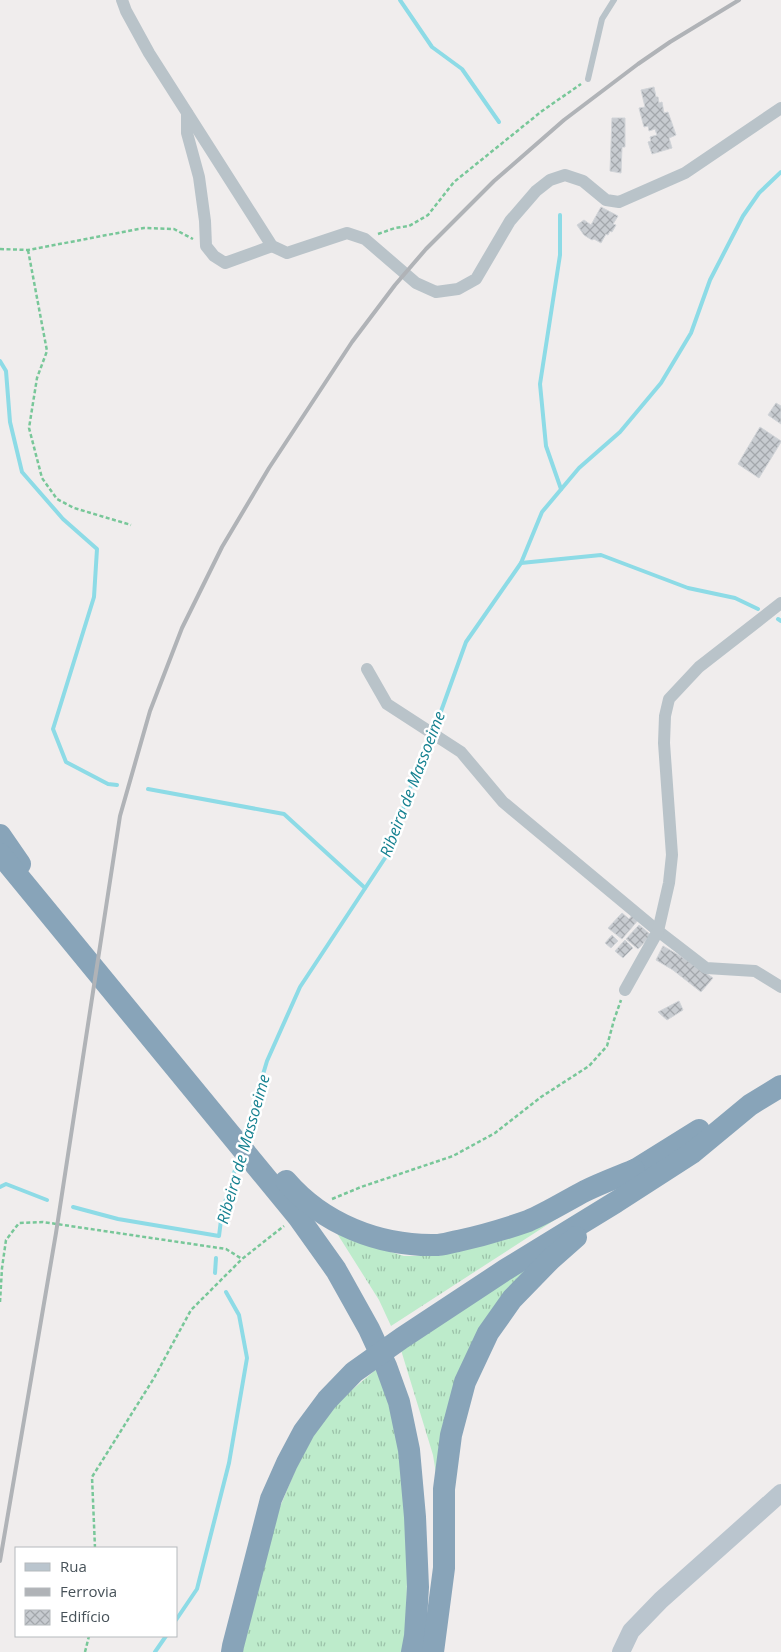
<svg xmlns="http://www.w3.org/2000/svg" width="781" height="1652" viewBox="0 0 781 1652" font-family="'Open Sans',sans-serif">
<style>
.grass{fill:url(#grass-tufts)}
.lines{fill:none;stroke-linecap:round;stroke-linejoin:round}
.stream{stroke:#8ddbe6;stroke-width:4}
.building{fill:url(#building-cross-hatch);stroke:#d1d4d8}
.path{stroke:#78c799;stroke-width:2.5;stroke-dasharray:4 2.5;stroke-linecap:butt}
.service{stroke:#b9c3c9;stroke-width:6}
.minor{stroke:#b9c3c9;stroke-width:12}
.secondary{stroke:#bac5ce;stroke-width:18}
.motorway{stroke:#88a4b9;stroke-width:22}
.rail{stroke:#b0b3b7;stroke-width:4}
.labels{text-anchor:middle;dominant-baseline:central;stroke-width:5;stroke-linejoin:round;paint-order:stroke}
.water-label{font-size:16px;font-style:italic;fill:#158190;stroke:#fff}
</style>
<defs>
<pattern id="grass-tufts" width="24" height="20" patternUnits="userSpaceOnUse" patternTransform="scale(1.25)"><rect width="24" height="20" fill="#bdebcb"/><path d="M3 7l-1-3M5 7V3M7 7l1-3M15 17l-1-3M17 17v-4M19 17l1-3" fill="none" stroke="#9bc1a8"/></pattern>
<pattern id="building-cross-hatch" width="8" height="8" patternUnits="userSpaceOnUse" patternTransform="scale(1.25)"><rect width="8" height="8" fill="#c7cbd0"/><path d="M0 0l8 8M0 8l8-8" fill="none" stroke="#a3a7ac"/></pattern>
</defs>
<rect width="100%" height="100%" fill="#f0eded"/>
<g class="grass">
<path d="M567 1212 391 1326 379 1300 333 1227 364 1244 404 1256H439Z"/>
<path d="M554 1250 492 1319 438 1486 433 1455 401 1350Z"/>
<path d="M379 1367 393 1407 408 1504 406 1652H241L272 1526 308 1440 340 1400Z"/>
</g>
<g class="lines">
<g class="stream">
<path d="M400 0 432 47 462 69 499 122"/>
<path d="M560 215V255L540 384 546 446 561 489"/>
<path d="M0 361 6 371 10 422 22 472 63 519 97 549 94 597 53 729 66 762 108 784 117 785"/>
<path d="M521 563 542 512 579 468 620 432 661 383 691 333 710 280 743 216 759 193 781 172"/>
<path d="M778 619 781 621"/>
<path d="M148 789 284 814 365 888"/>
<path d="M244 1138 267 1061 300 987 387 855 412 783 422 764 466 642 521 563 601 555 688 588 735 598 758 609"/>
<path d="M0 1187 6 1184 47 1200"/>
<path d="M73 1207 118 1219 219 1236 222 1212 239 1157"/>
<path d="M215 1273 216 1258"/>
<path d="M176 1620 197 1589 229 1463 247 1358 239 1315 226 1292"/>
<path d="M155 1652 166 1636"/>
</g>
</g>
<g class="building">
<path d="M654 87 656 97H658L659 103 662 102 664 113 668 112 676 135 669 138 672 148 652 154 648 142 651 141 650 137 657 135 655 129 649 131 648 126 644 127 639 108 645 107 641 90Z"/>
<path d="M612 118H625V147H622L621 173 610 171Z"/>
<path d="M601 207 618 216 613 224 616 225 612 232 610 231 608 235 606 234 601 243 594 239 592 240 584 235 577 225 584 220 591 225Z"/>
<path d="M776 403 781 406V424L768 415Z"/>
<path d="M760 427 781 441V442L759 478 738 464Z"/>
<path d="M622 913 629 919 633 914 639 919 622 939 608 928Z"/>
<path d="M639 925 651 935 638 949 626 939Z"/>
<path d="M612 935 618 941 611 948 605 943Z"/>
<path d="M625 940 633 948 623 958 615 951Z"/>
<path d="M663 946 682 957 713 978 701 992 673 970 656 960Z"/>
<path d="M679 1001 683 1010 667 1020 658 1012Z"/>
</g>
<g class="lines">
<g class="path">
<path d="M378 234 395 228 409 226 428 215 454 182 542 111 581 84"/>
<path d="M0 249 28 250 144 228 174 229 193 239"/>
<path d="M28 250 47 351 37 378 29 428 42 478 57 499 74 508 131 525"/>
<path d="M332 1199 361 1187 453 1156 495 1133 541 1097 589 1066 607 1046 614 1020 621 1000"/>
<path d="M0 1302 2 1268 6 1240 19 1223 43 1222 226 1249 242 1259"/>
<path d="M95 1548 92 1477 154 1378 191 1310 242 1259 284 1226"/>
<path d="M85 1652 89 1636"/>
</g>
<path class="service" d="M588 79 602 19 614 0"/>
<g class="minor">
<path d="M122 0 126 11 149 53 272 246 287 253 347 233 365 239 416 283 436 292 458 289 476 279 510 221 536 191 550 180 565 175 583 181 606 200 619 202 685 173 781 108"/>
<path d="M187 113V133L199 177 205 221 206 246 214 256 225 263 272 246"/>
<path d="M367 669 387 704 461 752 503 802 658 931 706 968 755 971 781 987"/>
<path d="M625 990 658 931 669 883 672 855 664 743 665 716 669 699 699 667 781 603"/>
</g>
<path class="secondary" d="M621 1652 631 1631 661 1600 781 1493"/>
<g class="motorway">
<path d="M0 835 20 864"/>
<path d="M0 854 299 1218 336 1270 369 1329 386 1366 399 1402 409 1450 415 1517 418 1587 415 1636 412 1652"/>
<path d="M622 1178 699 1130"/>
<path d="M286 1181C323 1224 379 1246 435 1245 443 1245 451 1242 458 1241 481 1236 505 1229 528 1221 547 1213 566 1201 585 1191 601 1183 618 1177 634 1170"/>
<path d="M232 1652 233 1646 271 1499 287 1463 304 1431 327 1400 354 1372 402 1338 505 1270 616 1202 692 1153 750 1105 781 1086"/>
<path d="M433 1652 444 1568V1489L451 1435 465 1382 488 1333 512 1299 550 1260 576 1237"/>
</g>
<path class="rail" d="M0 1561 56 1233 120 816 150 711 182 628 222 547 269 468 352 342 395 285 426 249 494 181 564 120 638 64 670 42 739 0"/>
</g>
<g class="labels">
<g class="water-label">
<text transform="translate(412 784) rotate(-69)">Ribeira de Massoeime</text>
<text transform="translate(243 1149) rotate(-74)">Ribeira de Massoeime</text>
</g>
</g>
<rect x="15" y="1547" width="162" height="90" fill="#ffffff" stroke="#b5babd"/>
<rect x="25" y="1563" width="25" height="8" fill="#bac5ce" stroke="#b5babd"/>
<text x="60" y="1572" font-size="15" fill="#475259">Rua</text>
<rect x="25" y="1588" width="25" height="8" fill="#b0b3b7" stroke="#b5babd"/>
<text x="60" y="1597" font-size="15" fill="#475259">Ferrovia</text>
<rect x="25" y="1610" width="25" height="15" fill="url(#building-cross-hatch)" stroke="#b5babd"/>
<text x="60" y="1622" font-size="15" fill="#475259">Edifício</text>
</svg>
